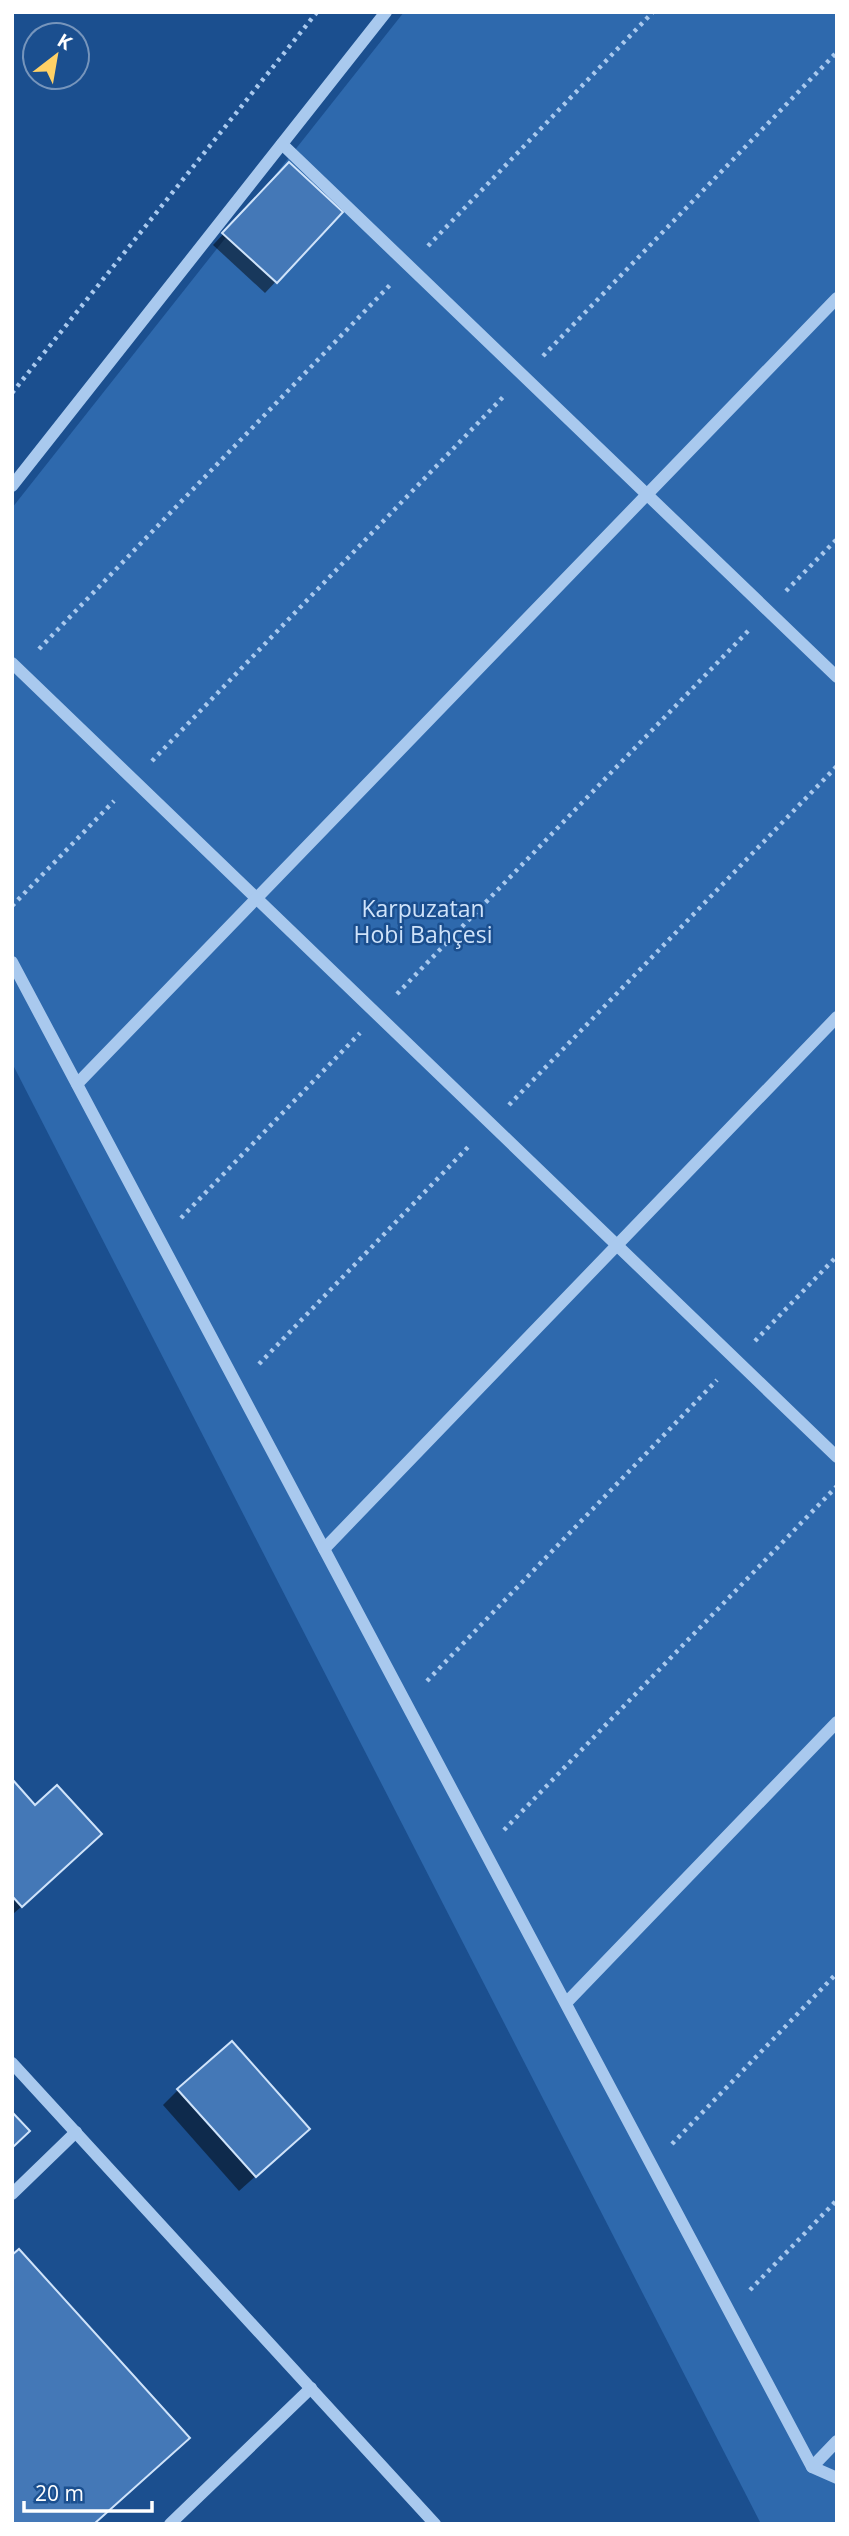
<svg xmlns="http://www.w3.org/2000/svg" width="849" height="2536" viewBox="0 0 849 2536" font-family="'Open Sans',sans-serif">
<style>
.green{fill:#2e69ad}
.shadow{fill:#0007}
.building{fill:#4478b7;stroke:#cfe3fa;stroke-width:2}
.lines{fill:none;stroke-linecap:round;stroke-linejoin:round}
.path{stroke:#a9c9ee;stroke-width:4.5;stroke-dasharray:3.5 5;stroke-linecap:butt}
.minor{stroke:#a9c9ee;stroke-width:12}
.labels{text-anchor:middle;dominant-baseline:central;stroke-width:5;stroke-linejoin:round;paint-order:stroke}
.park-label{font-size:23px;fill:#cfe3fa;stroke:#1b4f8f}
</style>
<rect width="100%" height="100%" fill="#1b4f8f"/>
<path class="green" d="M404 12H837V2524L760 2522 12 1063V508Z"/>
<g class="shadow">
<path d="M278 175 341 212 265 293 213 245Z"/>
<path d="M12 1782 35 1807 85 1849 12 1915Z"/>
<path d="M178 2090 308 2129 239 2191 163 2105Z"/>
</g>
<g class="building">
<path d="M289 162 343 212 277 283 222 233Z"/>
<path d="M12 1779 35 1805 57 1785 102 1834 22 1907 12 1896Z"/>
<path d="M232 2041 310 2129 256 2177 177 2089Z"/>
<path d="M12 2112 30 2131 12 2148Z"/>
<path d="M19 2249 190 2438 94 2524H12V2255Z"/>
</g>
<g class="lines">
<g class="path">
<path d="M428 246 653 12"/>
<path d="M543 356 837 52"/>
<path d="M12 393 317 12"/>
<path d="M786 591 837 539"/>
<path d="M39 649 390 285"/>
<path d="M152 761 505 395"/>
<path d="M12 906 114 801"/>
<path d="M397 994 749 630"/>
<path d="M509 1105 837 766"/>
<path d="M181 1218 360 1033"/>
<path d="M755 1341 837 1256"/>
<path d="M259 1364 471 1144"/>
<path d="M427 1681 717 1380"/>
<path d="M504 1830 837 1486"/>
<path d="M672 2144 837 1973"/>
<path d="M750 2290 837 2200"/>
</g>
<g class="minor">
<path d="M282 144 837 677"/>
<path d="M12 486 386 12"/>
<path d="M12 663 837 1457"/>
<path d="M12 962 812 2467 837 2478"/>
<path d="M77 1084 837 298"/>
<path d="M324 1549 837 1017"/>
<path d="M566 2003 837 1722"/>
<path d="M12 2063 435 2524"/>
<path d="M12 2194 76 2132"/>
<path d="M812 2467 837 2441"/>
<path d="M170 2524 311 2388"/>
</g>
</g>
<g class="labels">
<g class="park-label">
<text x="423" y="908">Karpuzatan<tspan x="423" dy="26">Hobi Bahçesi</tspan></text>
</g>
</g>
<rect width="849" height="2536" fill="none" stroke="#ffffff" stroke-width="28"/>
<g transform="translate(56 56) rotate(31)"><circle r="33" fill="#1b4f8f" stroke="#7695bc" stroke-width="2"/>
<path d="M0-5L12 26L0 18L-12 26Z" fill="#ffd166"/>
<text y="-10" font-size="19" font-weight="bold" text-anchor="middle" fill="#ffffff">K</text>
</g>
<path d="M24 2501v10h128v-10" fill="none" stroke="#ffffff" stroke-width="3.5"/>
<text x="35" y="2501" font-size="21" fill="#ffffff" stroke="#1b4f8f" stroke-width="5" paint-order="stroke">20 m</text>
</svg>
